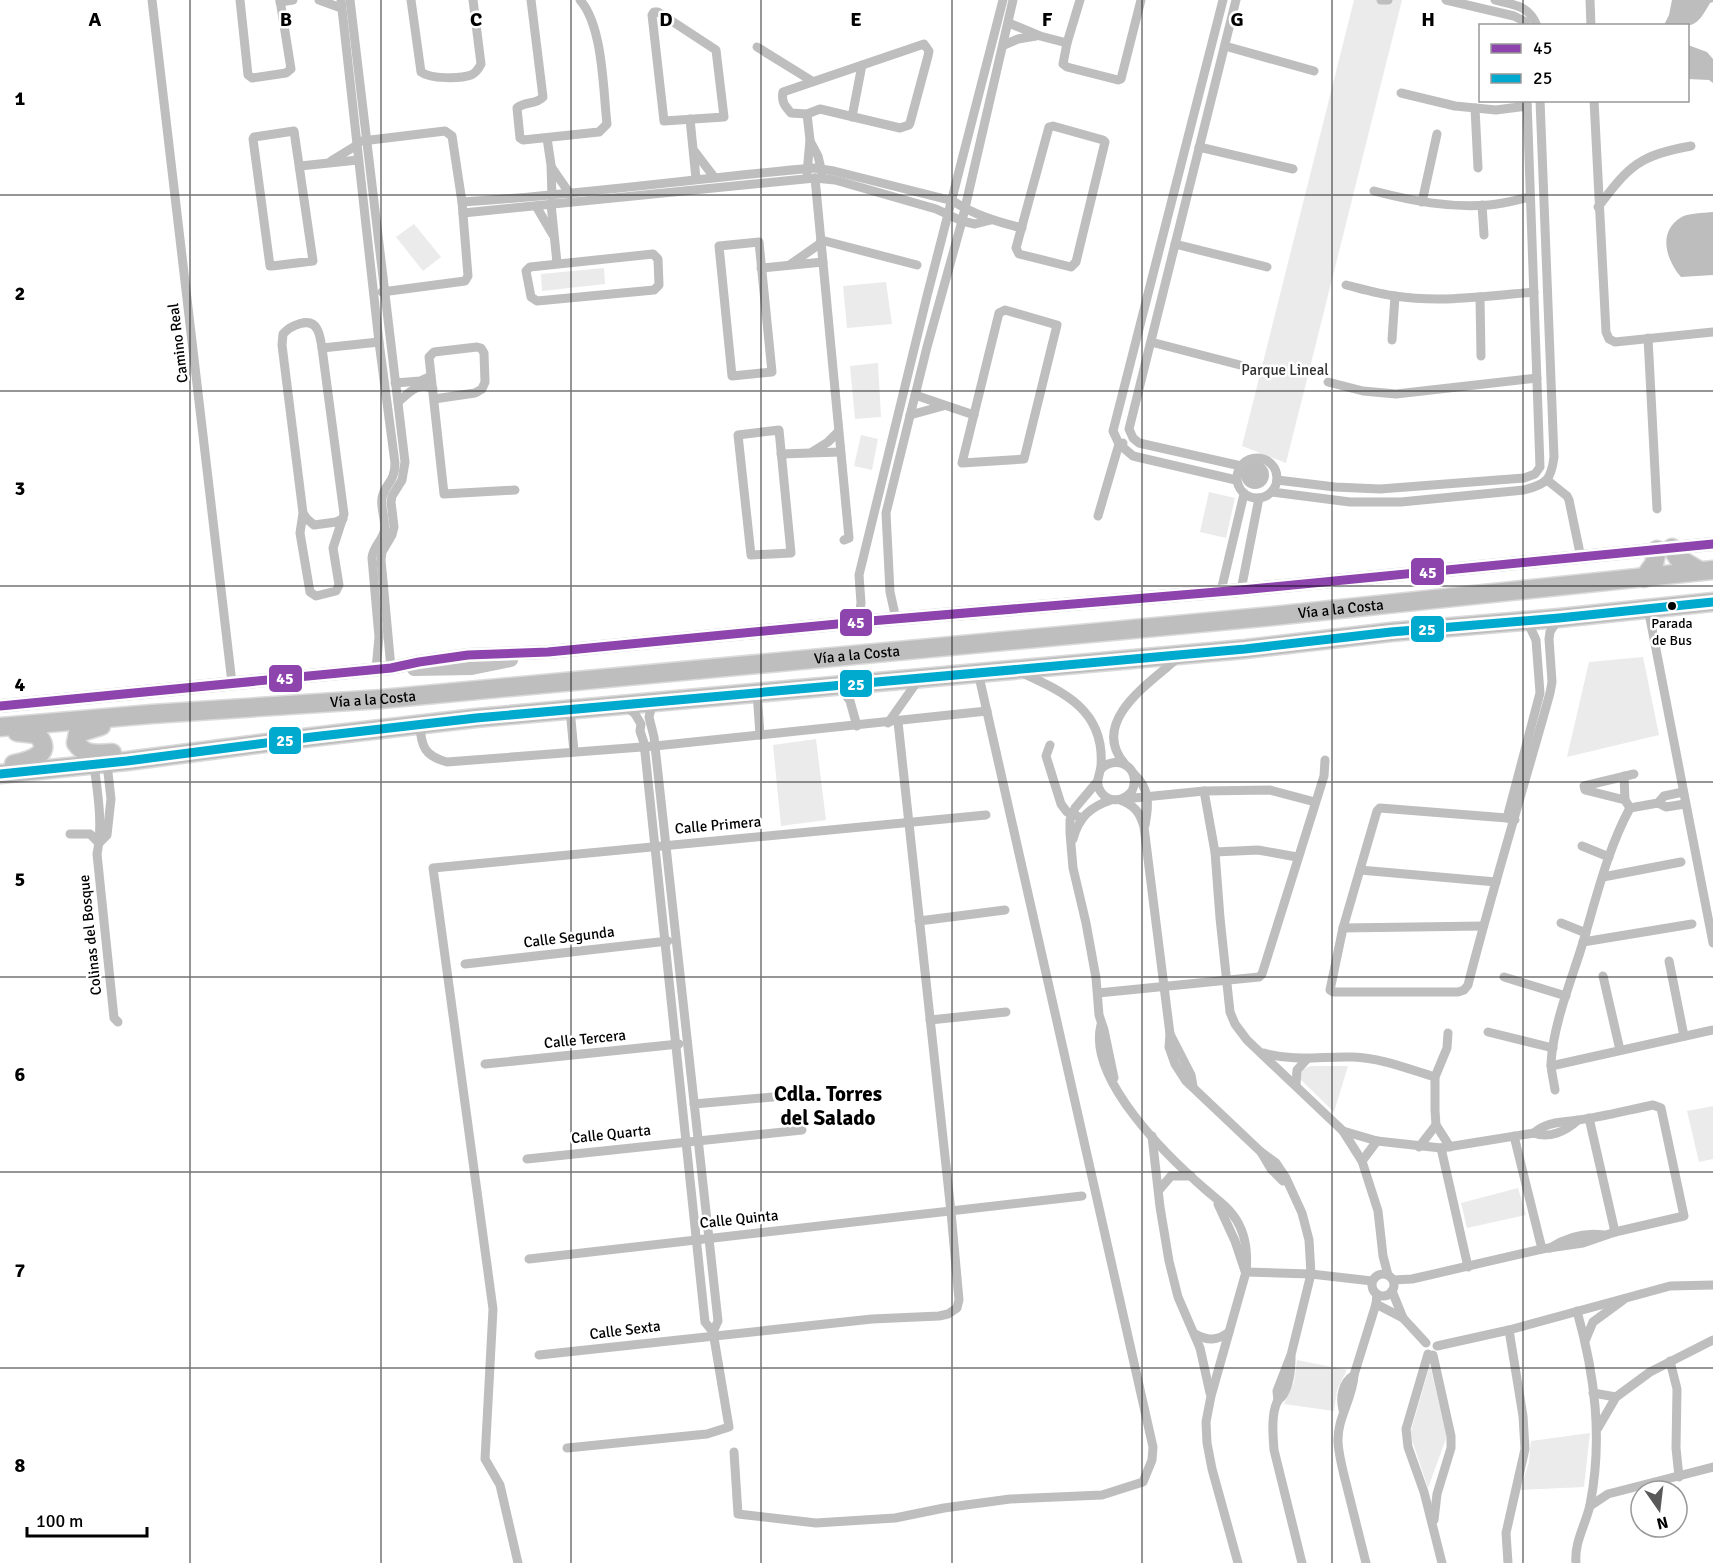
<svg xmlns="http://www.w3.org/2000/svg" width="1713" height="1563" viewBox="0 0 1713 1563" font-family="Signika,sans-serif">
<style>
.green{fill:#ebebeb}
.water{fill:#bdbdbd}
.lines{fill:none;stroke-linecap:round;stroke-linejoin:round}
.highway-casing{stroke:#dbdbdb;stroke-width:21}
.street{stroke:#bebebe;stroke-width:9}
.secondary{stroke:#c2c2c2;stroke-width:14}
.highway{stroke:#bebebe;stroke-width:18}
.bus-1-casing{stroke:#fff;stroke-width:14}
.bus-2-casing{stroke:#fff;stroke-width:14}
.bus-1{stroke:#8e44ad;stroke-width:9}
.bus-2{stroke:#00a9ce;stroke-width:9}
.grid{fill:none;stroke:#000;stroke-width:1.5;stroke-opacity:0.55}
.bus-dot{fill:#000;stroke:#fff;stroke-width:2}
.labels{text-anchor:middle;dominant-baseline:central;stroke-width:5;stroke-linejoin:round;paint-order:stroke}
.bus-label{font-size:14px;fill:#000;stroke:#fff}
.street-label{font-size:15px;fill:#000;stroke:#fff}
.park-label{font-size:15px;fill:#313131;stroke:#fff}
.district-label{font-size:21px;font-weight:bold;fill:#000;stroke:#fff}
.grid-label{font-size:20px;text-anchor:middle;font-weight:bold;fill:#000;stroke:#fff;stroke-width:5;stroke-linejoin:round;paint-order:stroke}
.line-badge{stroke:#fff;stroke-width:2}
.badge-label{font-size:16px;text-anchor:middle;font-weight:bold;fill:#fff}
</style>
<rect width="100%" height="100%" fill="#fff"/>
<g class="green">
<path d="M1354 0H1402L1286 463 1242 446Z"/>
<path d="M414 224 441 257 423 271 396 237Z"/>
<path d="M604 268 605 284 542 291 541 274Z"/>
<path d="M886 282 892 324 847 328 843 286Z"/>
<path d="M878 363 881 417 855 419 850 366Z"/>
<path d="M861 435 878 439 872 470 854 466Z"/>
<path d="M1209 492 1235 498 1226 538 1200 532Z"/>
<path d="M1643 657 1659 735 1567 757 1589 662Z"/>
<path d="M816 739 826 820 781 826 773 745Z"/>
<path d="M1311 1066H1348L1334 1112 1300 1079V1074L1303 1069Z"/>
<path d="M1713 1106V1159L1699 1162 1687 1111Z"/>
<path d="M1518 1188 1526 1215 1467 1228 1461 1203Z"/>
<path d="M1297 1360 1347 1370 1337 1390 1334 1411 1284 1404 1294 1382Z"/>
<path d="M1430 1365 1447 1436 1428 1488 1410 1434Z"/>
<path d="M1590 1433 1584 1487 1520 1490 1529 1462 1531 1441Z"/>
</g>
<g class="water">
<path d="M1672 0H1713V2L1710 3C1695 30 1692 26 1664 25L1669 15Z"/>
<path d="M1688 45 1707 52 1713 59V83L1709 80 1688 79Z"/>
<path d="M1713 212V275L1681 277C1667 261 1657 233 1680 218 1687 213 1704 213 1713 212Z"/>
<circle cx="1255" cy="475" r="14"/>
</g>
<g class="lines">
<g class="highway-casing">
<g id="highway">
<path d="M1672 548 1678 558 1700 571"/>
<path d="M1644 578 1654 564 1657 550"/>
<path d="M101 726 78 733 76 743C84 756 98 754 112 753"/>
<path id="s1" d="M0 727 152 714 382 699 1273 616 1713 570"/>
<path d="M14 764C30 761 56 753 36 734L17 732"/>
<path d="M0 774 127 761 312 737 476 718 1245 649 1391 632 1559 618 1713 602"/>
</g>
</g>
<g class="street">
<path d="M152 0 232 683"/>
<path d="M240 0 248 75 252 78 286 73 291 69 280 0"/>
<path d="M319 0 341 8"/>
<path d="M341 0 379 342 395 463C395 483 385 483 382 498 380 509 387 521 384 532 381 542 373 547 372 558L379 637 376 669"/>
<path d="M350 0 405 462 402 480 392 496 391 502 394 527 392 535 382 552 381 560 391 668"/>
<path d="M411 0 421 72C430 79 460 79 471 75 476 73 479 68 481 64L473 0"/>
<path d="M531 0 543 97C536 105 525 101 517 108L520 138 523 140 599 132 607 124C603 89 603 26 580 0"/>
<path d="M1080 0 1067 43 1063 64 1067 67 1118 80 1121 79 1141 0"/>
<path d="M1223 0 1113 431 1119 444 1133 456 1236 480"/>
<path d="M1236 0 1129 429 1133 438 1139 443 1241 466"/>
<path d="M1381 0H1388"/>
<path d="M1446 0 1514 16 1526 22V26"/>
<path d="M1495 0C1514 5 1529 5 1537 26"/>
<path d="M1590 0 1591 26"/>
<path d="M280 2 293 0"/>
<path d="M654 12H658L716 50 724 117 664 121 652 15Z"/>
<path d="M1009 23 1040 36 1067 43"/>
<path d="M924 44 929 51 928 56 910 123 909 125 900 128 820 109 807 114 791 113C785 106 781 102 783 92Z"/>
<path d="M1004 45 1018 39 1036 36"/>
<path d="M1225 46 1314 71"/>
<path d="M757 47 812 81"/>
<path d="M1401 93 1455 106 1496 110 1527 106"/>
<path d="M1594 100 1606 332 1609 339 1615 342 1713 332"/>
<path d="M1475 108 1478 168"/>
<path d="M807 114 810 140 807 173"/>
<path d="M852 117 862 65"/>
<path d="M690 119 696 179"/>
<path d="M1053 126 1103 140 1105 142 1076 262 1071 267 1019 254 1016 248 1049 127Z"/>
<path d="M294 131 313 261 272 266H270L253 139 254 137Z"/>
<path d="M547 138 551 165 552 197"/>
<path d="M362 141 445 131 452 136 462 202 468 276 465 281 382 292"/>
<path d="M810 141 818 156 822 173"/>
<path d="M1199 147 1293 169"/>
<path d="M695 152 714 177"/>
<path d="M331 161 357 145"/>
<path d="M300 166 358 160"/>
<path d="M552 168 570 194"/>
<path d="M815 178 849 538 844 540"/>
<path d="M1374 191C1412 201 1449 208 1489 205 1503 204 1517 200 1530 197"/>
<path d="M462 202C580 195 697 178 814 168L834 171 953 201C974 215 998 222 1022 228"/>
<path d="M1422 202 1437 134"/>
<path d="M551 204 557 263"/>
<path d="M1482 205 1484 235"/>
<path d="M536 206 553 235"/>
<path d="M1598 207C1629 166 1639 155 1691 146"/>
<path d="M463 213 815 178 835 180 936 209 962 221 975 224 991 220"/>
<path d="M821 240 917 265"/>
<path d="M759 242 772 372 732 376 719 246Z"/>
<path d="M1175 244 1267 267"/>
<path d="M653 254 658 259 659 285 654 290 537 301 531 297 526 271 530 267Z"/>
<path d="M791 264 821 243"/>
<path d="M761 268 823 262"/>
<path d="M1346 285C1362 289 1379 294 1395 296 1440 303 1489 296 1534 292"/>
<path d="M1480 297 1481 356"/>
<path d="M1005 310 1057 325 1024 459 962 463 999 313Z"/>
<path d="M1648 338 1657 509"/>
<path d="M1392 340 1395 296"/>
<path d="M1151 342 1240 365"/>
<path d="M322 348 379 342"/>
<path d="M1328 382 1363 391 1396 394 1537 378"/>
<path d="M395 383 420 381 431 376"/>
<path d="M915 395 974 415"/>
<path d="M434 399 475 393 482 389 485 382 484 353 481 348 477 347 434 352 429 357 444 494 515 490"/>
<path d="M398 402C408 394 419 380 433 389"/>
<path d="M910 415 943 406"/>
<path d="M779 430 791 553 751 555 738 435Z"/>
<path d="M812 452 828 442 838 432"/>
<path d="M781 454 840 452"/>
<circle cx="1257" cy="478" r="20"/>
<path d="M1277 480 1335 487 1380 489 1524 478 1535 474 1540 467 1527 100"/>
<path d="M1547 480 1567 496 1569 500 1581 558"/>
<path d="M1272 492 1350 502H1401L1524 490C1547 484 1551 480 1554 457L1540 100"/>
<path d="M303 513 300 533 310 592 316 596 336 591 339 585 333 548 344 514 322 348C321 342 320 334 317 329 310 316 290 326 283 334L282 345 303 513 307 519 314 525 336 522 343 519"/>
<path d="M1098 516 1119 444 1123 443"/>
<path d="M1241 590 1259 498"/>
<path d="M1221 591 1244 494"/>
<path d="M1648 608 1713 943"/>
<path d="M896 619 890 592 886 513 927 347 962 221 1013 0"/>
<path d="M858 622 861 603 859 575 927 296 1003 0"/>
<path d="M1020 672C1064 692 1105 710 1101 766 1100 776 1094 782 1101 792 1109 804 1124 801 1132 791 1142 769 1118 753 1101 769"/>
<path d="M840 687 850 701 857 726"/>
<path d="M757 692 760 735"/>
<path d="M626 706 635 714 641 724 640 731 644 743 705 1322 713 1332"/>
<path d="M570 709 574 752"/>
<path d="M888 723 919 679"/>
<path d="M420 725C421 747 425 756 447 762L655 746 987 711"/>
<path d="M1050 745 1046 756 1061 804 1067 812 1082 818"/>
<path d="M1124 763C1089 721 1151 682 1179 657"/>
<path d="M94 765C98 795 103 825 97 854L114 1018 118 1022"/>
<path d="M1134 774C1150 789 1149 805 1145 825"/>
<path d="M1624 776 1625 800"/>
<path d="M1097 782 1075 808 1070 820V833L1073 868 1086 923 1096 978 1099 1015 1104 1030 1114 1078"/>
<path d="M1204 791 1215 852 1220 918 1230 1012 1235 1024 1247 1040 1343 1131 1362 1161 1378 1211 1383 1256 1388 1275"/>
<path d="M1124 799 1204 791 1270 790 1315 802"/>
<path d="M1120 800C1134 805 1140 812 1144 827L1170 1034 1169 1047 1175 1064 1186 1081 1261 1152 1276 1163 1286 1178 1302 1213 1309 1240 1311 1274 1291 1355 1277 1391 1278 1401"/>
<path d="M1658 803 1666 807 1685 804"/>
<path d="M1630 808 1625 800 1585 790 1584 786 1634 774"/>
<path d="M1507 818 1540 693 1536 640 1530 627 1524 622"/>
<path d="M1515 820 1507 818 1380 808 1377 811 1343 928 1330 990 1333 992H1458L1464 990 1468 985C1493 887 1523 790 1550 693L1552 682 1549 639 1550 632 1558 619"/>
<path d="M70 834H90L99 843"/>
<path d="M1073 839C1079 817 1090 807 1111 800"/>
<path d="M99 843 107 835 111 799 107 764"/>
<path d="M1582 846 1609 857"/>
<path d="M1215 852 1258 850 1297 857"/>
<path d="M1360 870 1496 882"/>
<path d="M1603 877 1681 862"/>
<path d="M919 921 1005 910"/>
<path d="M1561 923 1586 933"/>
<path d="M1343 928 1483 926"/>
<path d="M1583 942 1692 924"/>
<path d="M1669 961 1684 1036"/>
<path d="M465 964 668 941"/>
<path d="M1603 976 1620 1050"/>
<path d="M1504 977 1566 996"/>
<path d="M1098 993 1259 977 1262 974 1324 776 1325 760"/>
<path d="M930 1020 1006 1012"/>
<path d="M1101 1025C1087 1079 1168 1157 1206 1190 1215 1198 1226 1205 1233 1215 1246 1232 1248 1252 1246 1272L1211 1396 1206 1422 1207 1443 1212 1469 1238 1563"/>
<path d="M1488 1032 1553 1048"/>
<path d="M1448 1033 1447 1048 1435 1077V1110L1436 1125 1450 1147"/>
<path d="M1170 1034 1191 1075 1193 1086"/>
<path d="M1264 1053C1294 1062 1322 1056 1353 1057 1381 1058 1408 1069 1435 1077"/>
<path d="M485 1064 679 1044"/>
<path d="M1551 1066 1713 1030"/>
<path d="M1296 1085 1297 1070 1307 1059"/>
<path d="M1555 1090C1554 1082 1551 1072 1551 1063 1553 1027 1569 986 1580 952 1595 904 1606 852 1630 808L1658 803 1664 796 1683 792"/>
<path d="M694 1104 773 1097"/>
<path d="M1589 1118 1615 1232"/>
<path d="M1343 1131 1377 1141 1441 1148 1534 1133C1548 1121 1561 1123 1578 1120 1603 1117 1628 1110 1653 1105L1661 1108 1684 1216 1615 1232 1583 1243 1542 1249 1412 1279 1393 1280"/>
<path d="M1534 1133C1549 1139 1566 1131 1577 1121"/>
<path d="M1152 1136 1160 1207 1169 1261 1178 1297 1200 1348 1210 1393"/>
<path d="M1514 1136 1542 1249"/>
<path d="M1419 1147 1436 1125"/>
<path d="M1441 1148 1468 1267"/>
<path d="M1261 1152 1271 1169 1283 1181"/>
<path d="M527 1159 802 1130"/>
<path d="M1362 1161 1377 1141"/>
<path d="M1159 1190 1171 1176H1191"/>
<path d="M1218 1204 1235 1241 1245 1271"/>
<path d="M1550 1248C1567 1237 1584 1232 1604 1235"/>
<path d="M529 1259 1082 1196"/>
<path d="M1246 1272 1311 1274 1372 1281"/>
<circle cx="1383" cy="1285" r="11"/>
<path d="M1392 1291 1403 1318 1426 1343"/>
<path d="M1376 1304 1403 1318"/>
<path d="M1195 1334C1208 1341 1217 1341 1229 1332"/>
<path d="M1585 1341 1593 1322 1623 1300"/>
<path d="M1437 1346 1509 1330 1670 1286 1713 1285"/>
<path d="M1428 1354 1406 1429 1408 1447 1424 1492 1442 1563"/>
<path d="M539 1355 872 1319 939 1316 948 1314 957 1308 959 1300 951 1212 898 722"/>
<path d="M1433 1355 1451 1436V1448L1437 1494 1434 1520"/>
<path d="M1291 1357C1291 1370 1290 1384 1283 1395 1279 1401 1281 1395 1277 1402 1271 1416 1273 1435 1274 1450L1302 1563"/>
<path d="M1670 1361 1677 1389 1676 1448 1679 1477"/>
<path d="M1593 1393 1616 1397"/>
<path d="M1343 1410C1340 1397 1342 1383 1354 1375"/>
<path d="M1598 1428 1616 1397 1650 1372 1713 1340"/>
<path d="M567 1448 707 1434 729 1427 713 1332 718 1321 654 737 649 717 653 701"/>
<path d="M734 1452 738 1514 816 1523 895 1518 944 1508 1010 1499 1102 1495 1143 1482 1152 1460 1153 1447 978 672"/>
<path d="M1590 1506 1608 1494 1713 1467"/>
<path d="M518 1563 500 1485 485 1459 493 1309 433 868 986 815"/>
<path d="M1366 1563C1360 1539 1354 1515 1348 1491 1344 1475 1339 1458 1338 1442 1337 1418 1353 1398 1354 1375L1376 1304 1377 1294"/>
<path d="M1508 1563 1506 1533 1525 1449 1523 1416 1509 1330"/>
<path d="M1576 1563C1574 1542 1586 1524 1590 1505 1603 1439 1595 1375 1577 1311"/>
</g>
<g class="secondary">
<path d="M414 669 472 668 511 660"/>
<path d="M0 706 391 668 419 662 468 655 548 652 858 622 1241 590 1713 544"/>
</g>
<use href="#highway" class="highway"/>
<g class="bus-1-casing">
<path id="bus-1" d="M0 706 391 668 419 662 468 655 548 652 858 622 1241 590 1713 544"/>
</g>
<g class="bus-2-casing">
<path id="bus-2" d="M0 774 127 761 312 737 476 718 1245 649 1391 632 1559 618 1713 602"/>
</g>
<use href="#bus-1" class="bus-1"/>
<use href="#bus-2" class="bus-2"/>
</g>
<path class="grid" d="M190 0V1563M381 0V1563M571 0V1563M761 0V1563M952 0V1563M1142 0V1563M1332 0V1563M1523 0V26M1523 100V1563M0 195H1713M0 391H1713M0 586H1713M0 782H1713M0 977H1713M0 1172H1713M0 1368H1713"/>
<circle class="bus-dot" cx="1672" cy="606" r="5"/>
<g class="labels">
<g class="bus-label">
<text x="1672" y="623">Parada<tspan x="1672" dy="17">de Bus</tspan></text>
</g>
<g class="street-label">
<text transform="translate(178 343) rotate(-97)">Camino Real</text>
<text stroke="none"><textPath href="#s1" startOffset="1346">Vía a la Costa</textPath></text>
<text stroke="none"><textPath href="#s1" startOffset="860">Vía a la Costa</textPath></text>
<text stroke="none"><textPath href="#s1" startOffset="374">Vía a la Costa</textPath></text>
<text transform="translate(718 825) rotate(-5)">Calle Primera</text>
<text transform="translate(90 935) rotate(-96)">Colinas del Bosque</text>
<text transform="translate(569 937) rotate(-7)">Calle Segunda</text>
<text transform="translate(585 1039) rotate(-6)">Calle Tercera</text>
<text transform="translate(611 1134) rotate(-6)">Calle Quarta</text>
<text transform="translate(739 1219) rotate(-6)">Calle Quinta</text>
<text transform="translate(625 1330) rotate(-7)">Calle Sexta</text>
</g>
<g class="park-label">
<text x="1285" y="370">Parque Lineal</text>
</g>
<g class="district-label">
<text x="828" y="1094">Cdla. Torres<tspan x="828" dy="24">del Salado</tspan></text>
</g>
</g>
<g class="grid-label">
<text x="95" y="26">A</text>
<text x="286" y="26">B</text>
<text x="476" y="26">C</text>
<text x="666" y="26">D</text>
<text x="856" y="26">E</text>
<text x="1047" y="26">F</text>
<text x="1237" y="26">G</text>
<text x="1428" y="26">H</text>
<text x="20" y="105">1</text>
<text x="20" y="300">2</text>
<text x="20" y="495">3</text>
<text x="20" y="691">4</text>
<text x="20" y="886">5</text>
<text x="20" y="1081">6</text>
<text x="20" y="1277">7</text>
<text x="20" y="1472">8</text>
</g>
<g class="line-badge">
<rect x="1410" y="557" width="35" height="29" rx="6" fill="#8e44ad"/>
<rect x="839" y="608" width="34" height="29" rx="6" fill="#8e44ad"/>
<rect x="1410" y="615" width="35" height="28" rx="6" fill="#00a9ce"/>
<rect x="268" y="664" width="35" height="29" rx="6" fill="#8e44ad"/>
<rect x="839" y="669" width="34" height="29" rx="6" fill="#00a9ce"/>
<rect x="268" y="726" width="34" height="29" rx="6" fill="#00a9ce"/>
</g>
<g class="badge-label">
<text x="1428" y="578">45</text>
<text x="856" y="628">45</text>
<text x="1427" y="635">25</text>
<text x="285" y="684">45</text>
<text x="856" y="690">25</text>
<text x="285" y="746">25</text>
</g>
<rect x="1479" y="24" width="210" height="78" fill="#ffffff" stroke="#999999" stroke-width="1.5"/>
<rect x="1491" y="44" width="30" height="9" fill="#8e44ad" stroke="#999999" stroke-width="1.5"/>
<text x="1533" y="54" font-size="18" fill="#000000">45</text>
<rect x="1491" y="74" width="30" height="9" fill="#00a9ce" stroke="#999999" stroke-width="1.5"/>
<text x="1533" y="84" font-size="18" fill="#000000">25</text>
<g transform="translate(1659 1509) rotate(166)"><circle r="28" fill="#ffffff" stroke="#999999" stroke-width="1.5"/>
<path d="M0-4.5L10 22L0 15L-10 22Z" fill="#595959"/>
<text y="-9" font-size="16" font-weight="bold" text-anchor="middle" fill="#000000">N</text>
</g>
<path d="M27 1527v9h120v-9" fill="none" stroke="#000000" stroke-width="3"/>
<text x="36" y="1527" font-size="18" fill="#000000" stroke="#ffffff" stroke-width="4.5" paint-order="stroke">100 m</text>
</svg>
